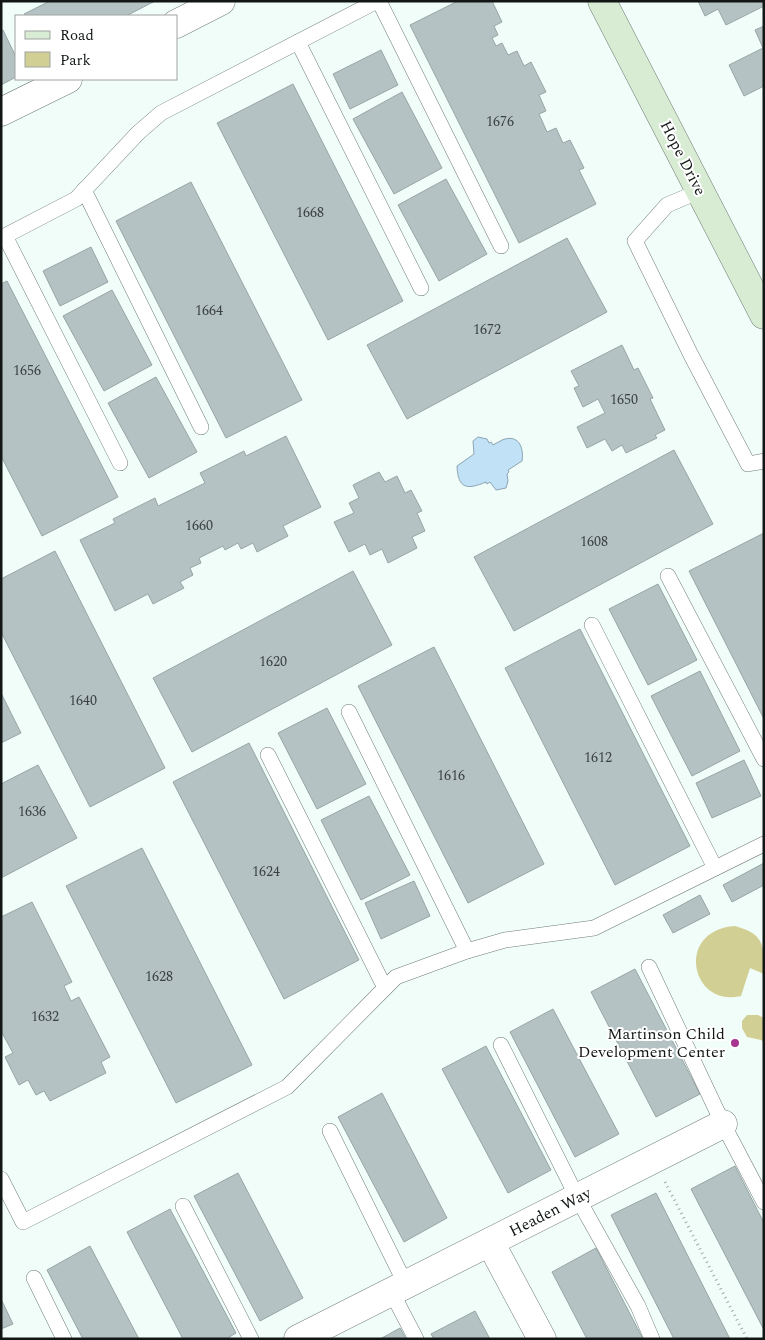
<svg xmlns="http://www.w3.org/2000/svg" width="765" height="1340" viewBox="0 0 765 1340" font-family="Spectral,serif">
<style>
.green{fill:#d2cf95}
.water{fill:#c1e1f7;stroke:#8ca4b3}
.building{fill:#b5c2c4;stroke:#97a5a6}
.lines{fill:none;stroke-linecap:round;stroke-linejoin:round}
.lane-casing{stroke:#717c78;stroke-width:16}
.street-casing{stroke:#717c78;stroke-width:29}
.secondary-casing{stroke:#717c78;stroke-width:29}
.path{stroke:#a0aaa6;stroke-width:3;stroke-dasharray:1 4;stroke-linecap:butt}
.lane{stroke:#fff;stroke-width:15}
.street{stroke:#fff;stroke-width:28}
.secondary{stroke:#d8ebd3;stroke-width:28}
.poi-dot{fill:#a83590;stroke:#fff;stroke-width:2}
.labels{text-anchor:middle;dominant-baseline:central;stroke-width:4;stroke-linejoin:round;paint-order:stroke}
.number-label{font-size:14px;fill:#3b4241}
.street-label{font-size:16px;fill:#121715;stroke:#fff}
.poi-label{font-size:16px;fill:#121715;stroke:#fff;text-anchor:end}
</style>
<rect width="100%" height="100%" fill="#f0fdf8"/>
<g class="green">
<path d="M735 926C765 934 764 946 764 974L750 968 741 996C690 1008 675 930 735 926Z"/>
<path d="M747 1015H758L764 1018V1042L761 1040 747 1037 742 1028V1021Z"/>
</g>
<path class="water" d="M478 437 487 439 489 443 491 442 493 445C497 443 501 440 505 439 520 435 524 450 522 461L508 470 509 472 507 474 508 481 506 488 496 490 490 482 487 484 486 482C467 490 458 489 457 466L474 454 473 441Z"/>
<g class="building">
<path d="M50 1H155L126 16H25L24 14Z"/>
<path d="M458 1H492L502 22 494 26 498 35 492 38 496 46 502 43 508 55 517 51 524 66 531 62 546 92 539 95 546 111 539 114 547 132 556 128 563 143 570 140 584 168 579 170 596 204 519 243 410 25Z"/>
<path d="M698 1H764V6L726 25 718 9 705 16Z"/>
<path d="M764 26V86L744 96 729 65 763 48 755 30Z"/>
<path d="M3 30 16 57V77L1 85V31Z"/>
<path d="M381 50 398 85 350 109 333 74Z"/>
<path d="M293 84 403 301 328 340 217 123Z"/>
<path d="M402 92 442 168 394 194 353 119Z"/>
<path d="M446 179 487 254 439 281 398 205Z"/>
<path d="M191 182 302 400 226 438 116 221Z"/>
<path d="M567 238 607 312 407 419 367 345Z"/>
<path d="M91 247 108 282 60 306 43 271Z"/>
<path d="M7 281 118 497 42 536 1 456V284Z"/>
<path d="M112 290 152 365 104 391 63 316Z"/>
<path d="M622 345 634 370 638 368 653 398 650 399 665 430 655 435 657 438 626 453 622 445 612 451 605 439 587 448 577 427 605 413 598 399 583 407 574 388 579 386 571 371Z"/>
<path d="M156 377 197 452 149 478 108 403Z"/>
<path d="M286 436 321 507 283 526 288 536 257 552 253 543 241 549 238 543 225 550 223 546 199 558 201 563 190 568 193 575 180 582 184 588 153 604 148 594 115 611 80 540 115 523 113 519 155 498 158 506 205 483 200 473 244 451 246 456Z"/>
<path d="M674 450 713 524 514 631 474 557Z"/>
<path d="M379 472 385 482 397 476 405 493 411 490 422 511 417 513 425 531 412 537 417 548 388 563 382 549 370 555 365 544 349 552 334 522 354 513 349 503 359 498 353 485Z"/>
<path d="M764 533V719L689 571Z"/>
<path d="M55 551 165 768 90 807 1 632V579Z"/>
<path d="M353 571 392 645 192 752 153 678Z"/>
<path d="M658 584 697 660 648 685 609 609Z"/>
<path d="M580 629 690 846 615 885 505 668Z"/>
<path d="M434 647 544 864 468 903 358 686Z"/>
<path d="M700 671 740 751 692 776 651 696Z"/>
<path d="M1 693 21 733 1 743Z"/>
<path d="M327 708 366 784 317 809 278 733Z"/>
<path d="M249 743 359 960 284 999 173 782Z"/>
<path d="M744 760 761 796 712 818 696 783Z"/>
<path d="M38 765 77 838 1 878V784Z"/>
<path d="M369 796 410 875 361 900 321 820Z"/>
<path d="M142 848 252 1065 176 1103 66 886Z"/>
<path d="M764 863V885L732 902 723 885Z"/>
<path d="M414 881 430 916 381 939 365 903Z"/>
<path d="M700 895 710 914 673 933 663 915Z"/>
<path d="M32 902 72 982 64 986 71 1001 79 997 110 1057 101 1062 106 1073 50 1101 44 1091 36 1095 28 1080 19 1085 5 1057 13 1053 1 1031V917Z"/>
<path d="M635 969 700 1094 656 1117 591 992Z"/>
<path d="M553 1009 619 1134 575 1157 510 1032Z"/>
<path d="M486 1046 551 1170 508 1193 442 1069Z"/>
<path d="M382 1093 447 1218 404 1242 338 1117Z"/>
<path d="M735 1166 764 1223V1330L691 1189Z"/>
<path d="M238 1173 303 1298 260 1321 194 1196Z"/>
<path d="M656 1193 730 1339H674L611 1215Z"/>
<path d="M170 1209 236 1333 226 1339H183L127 1232Z"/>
<path d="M90 1246 139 1339H83L47 1270Z"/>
<path d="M596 1248 643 1339H587L552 1272Z"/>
<path d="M1 1299 13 1324 1 1329Z"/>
<path d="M475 1311 490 1339H434L431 1334Z"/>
<path d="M400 1328 406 1339H380Z"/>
</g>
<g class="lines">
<g class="lane-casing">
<g id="lane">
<path d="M379 1 501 246"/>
<path d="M298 42 421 288"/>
<path d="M84 190 201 427"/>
<path d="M700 191 667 205 635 241 691 355 748 464 764 461"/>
<path d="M5 236 120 463"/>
<path d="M1 238 76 199 138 133 161 113 377 1"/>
<path d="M668 576 764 759"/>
<path d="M592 625 715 868"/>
<path d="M349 712 467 951"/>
<path d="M268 755 385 988"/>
<path d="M649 967 723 1124 764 1202"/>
<path d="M501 1045 577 1197 638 1306 652 1339"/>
<path d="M330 1131 405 1283"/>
<path d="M1 1179 23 1222 287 1087 396 977 467 951 505 940 594 928 764 844"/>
<path d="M183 1206 251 1339"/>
<path d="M34 1278 64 1339"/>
<path d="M391 1291 416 1339"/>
</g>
</g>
<g class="street-casing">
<g id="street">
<path d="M176 24 221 1"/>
<path d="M1 112 68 79"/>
<path d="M490 1242 542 1339"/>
<path d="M298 1339 723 1124"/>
</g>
</g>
<g class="secondary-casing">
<path id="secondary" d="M602 1 764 315"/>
</g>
<path class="path" d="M665 1182 747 1339"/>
<use href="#lane" class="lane"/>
<use href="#street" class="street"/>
<use href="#secondary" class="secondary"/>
</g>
<circle class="poi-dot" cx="735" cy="1043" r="5"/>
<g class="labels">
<g class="number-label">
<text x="500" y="121">1676</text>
<text x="310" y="212">1668</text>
<text x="209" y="310">1664</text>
<text x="487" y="329">1672</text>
<text x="27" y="370">1656</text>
<text x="624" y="399">1650</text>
<text x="199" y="525">1660</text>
<text x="594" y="541">1608</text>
<text x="273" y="661">1620</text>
<text x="83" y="700">1640</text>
<text x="598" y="757">1612</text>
<text x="451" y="775">1616</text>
<text x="32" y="811">1636</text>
<text x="266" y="871">1624</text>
<text x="159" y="976">1628</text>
<text x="45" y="1016">1632</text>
</g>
<g class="street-label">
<text transform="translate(683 158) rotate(63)">Hope Drive</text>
<text transform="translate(550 1212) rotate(-27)">Headen Way</text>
</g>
<g class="poi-label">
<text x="725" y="1034">Martinson Child<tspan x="725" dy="18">Development Center</tspan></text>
</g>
</g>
<rect width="765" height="1340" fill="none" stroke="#121715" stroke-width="5"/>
<rect x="15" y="15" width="162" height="65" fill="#ffffff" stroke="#a0a2a1"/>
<rect x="25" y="31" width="25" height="8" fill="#d8ebd3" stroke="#a0a2a1"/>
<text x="60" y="40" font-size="15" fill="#121715">Road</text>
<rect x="25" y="52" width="25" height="15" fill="#d2cf95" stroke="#a0a2a1"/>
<text x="60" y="65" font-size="15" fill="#121715">Park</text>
</svg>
